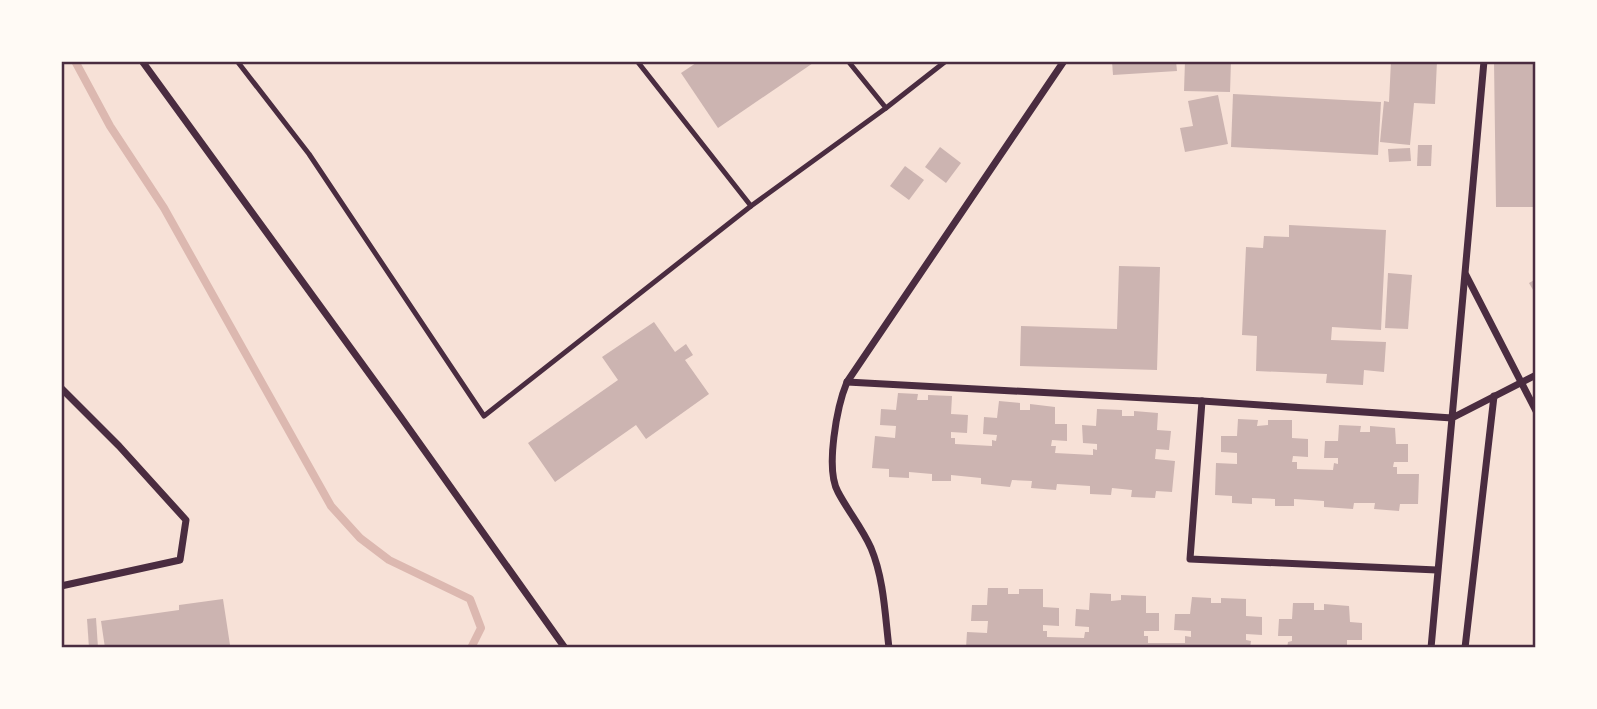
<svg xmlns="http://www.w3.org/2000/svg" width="1597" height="709" viewBox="0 0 1597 709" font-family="'Nunito Sans',sans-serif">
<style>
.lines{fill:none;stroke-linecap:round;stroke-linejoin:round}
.stream{stroke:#dcb8b0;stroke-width:8}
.building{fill:#ccb4b1}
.service{stroke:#4a2c40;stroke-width:5}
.minor{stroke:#4a2c40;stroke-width:7}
.neatline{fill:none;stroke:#4a2c40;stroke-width:2.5}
</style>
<rect width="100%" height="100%" fill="#f7e1d7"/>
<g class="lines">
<path class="stream" d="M75 61 110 126 164 208 331 506 360 538 389 560 470 599 481 628 471 648"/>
</g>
<g class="building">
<path d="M699 61H816L718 128 681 73Z"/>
<path d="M1112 61H1176L1177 71 1113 75Z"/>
<path d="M1185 61H1231L1230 92 1184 91Z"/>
<path d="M1391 61H1437L1435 104 1414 103 1410 145 1380 142 1384 101 1389 102Z"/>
<path d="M1494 61H1536V128H1533V148H1536V207H1496Z"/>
<path d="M1233 94 1381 102 1378 155 1231 147Z"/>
<path d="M1218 95 1228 144 1185 152 1180 128 1193 126 1188 101Z"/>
<path d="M1418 145H1432L1431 166H1417Z"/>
<path d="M940 147 961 163 946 183 925 167Z"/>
<path d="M1410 148 1411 161 1389 162 1388 149Z"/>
<path d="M905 166 924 180 909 200 890 186Z"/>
<path d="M1289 225 1386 230 1381 330 1332 327 1331 340 1386 342 1384 372 1364 370 1363 385 1326 383 1327 374 1256 371 1257 336 1242 335 1246 247 1263 248 1264 236 1289 237Z"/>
<path d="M1119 266 1160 267 1157 370 1020 366 1021 326 1117 329Z"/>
<path d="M1388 273 1412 275 1408 329 1385 328Z"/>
<path d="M1536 279V295L1529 283Z"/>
<path d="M654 322 675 352 686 344 693 355 685 360 709 394 646 439 636 425 555 482 528 443 618 380 602 357Z"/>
<path d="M898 393 918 394 917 400H928V395L952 396 951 414 968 415 967 433 951 432V438H955V444L992 446V440L996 441 997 435 983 434 984 417 997 418 999 401 1020 403V410H1030V404L1055 407V424H1067V441L1052 440 1051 446H1056L1055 453 1093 455V449L1097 450V444L1083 443 1082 425 1096 426 1097 409 1122 410V416H1134V411L1158 413 1157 430 1171 431 1169 450 1156 449 1155 459 1175 461 1172 492 1156 491 1155 498 1131 497 1132 490 1112 488 1111 495 1090 494V486L1057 484 1056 490 1031 488 1032 481 1012 480 1010 487 981 484V478L951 475V481H932V474L909 472V478L889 477V469L872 468 875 436 895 438 896 426 880 425 881 409 896 410Z"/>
<path d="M1238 419 1258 420 1257 426 1268 425V420H1292V438L1308 439V457L1293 456 1292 462H1297V469L1333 470 1334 463 1338 464V458H1324L1325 441H1338L1339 425 1361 426 1360 432H1370V426L1395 428 1396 444H1408V462H1394L1393 467H1397V474H1419L1418 504H1400L1399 511 1374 509 1375 503H1354L1353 509 1324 507V501L1294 499V506H1275V499L1252 498V504L1232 503V496L1215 495 1216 463 1237 464V453L1221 452V436H1237Z"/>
<path d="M988 588H1008V594H1019V589H1043V607L1059 608V626L1043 625V631H1047V637L1084 638 1085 632H1089V627L1075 626 1076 609 1089 610 1090 593 1111 594V601L1121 600V595L1146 596V613H1159V631H1144V636H1148V643H1185V636L1191 637V631L1174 630 1175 614H1190L1192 597 1211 598V603H1221V598L1246 599V616L1262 617V635L1246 634V640L1251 641 1250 648H966L967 632 987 633 988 621H971L972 605H987Z"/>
<path d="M223 599 230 645 209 648H105L101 621 179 610V605Z"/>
<path d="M1293 603H1314V610H1324V604L1349 606 1350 622 1362 623V640H1347V648H1287L1288 642 1292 641V636H1278L1279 619H1292Z"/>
<path d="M96 618 98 648H89L87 619Z"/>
</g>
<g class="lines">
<g class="service">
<path d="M237 61 309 154 484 416 751 206 886 108 946 61"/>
<path d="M637 61 751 206"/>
<path d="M848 61 886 108"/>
</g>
<g class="minor">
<path d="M142 61 400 416 565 648"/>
<path d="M1466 275 1536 411"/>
<path d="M847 382 1202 401 1452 418 1484 61"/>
<path d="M61 388 119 446 186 520 180 560 61 586"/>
<path d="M1202 401 1190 559 1437 570"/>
<path d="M889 648C885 615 884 579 871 548 862 528 848 511 838 492 825 469 837 406 847 382L1064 61"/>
<path d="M1431 648 1452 418 1536 375"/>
<path d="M1465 648 1494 396"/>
</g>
</g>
<rect width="1597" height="709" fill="none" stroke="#fffaf5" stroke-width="126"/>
<rect x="63" y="63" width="1471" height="583" class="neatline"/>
</svg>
